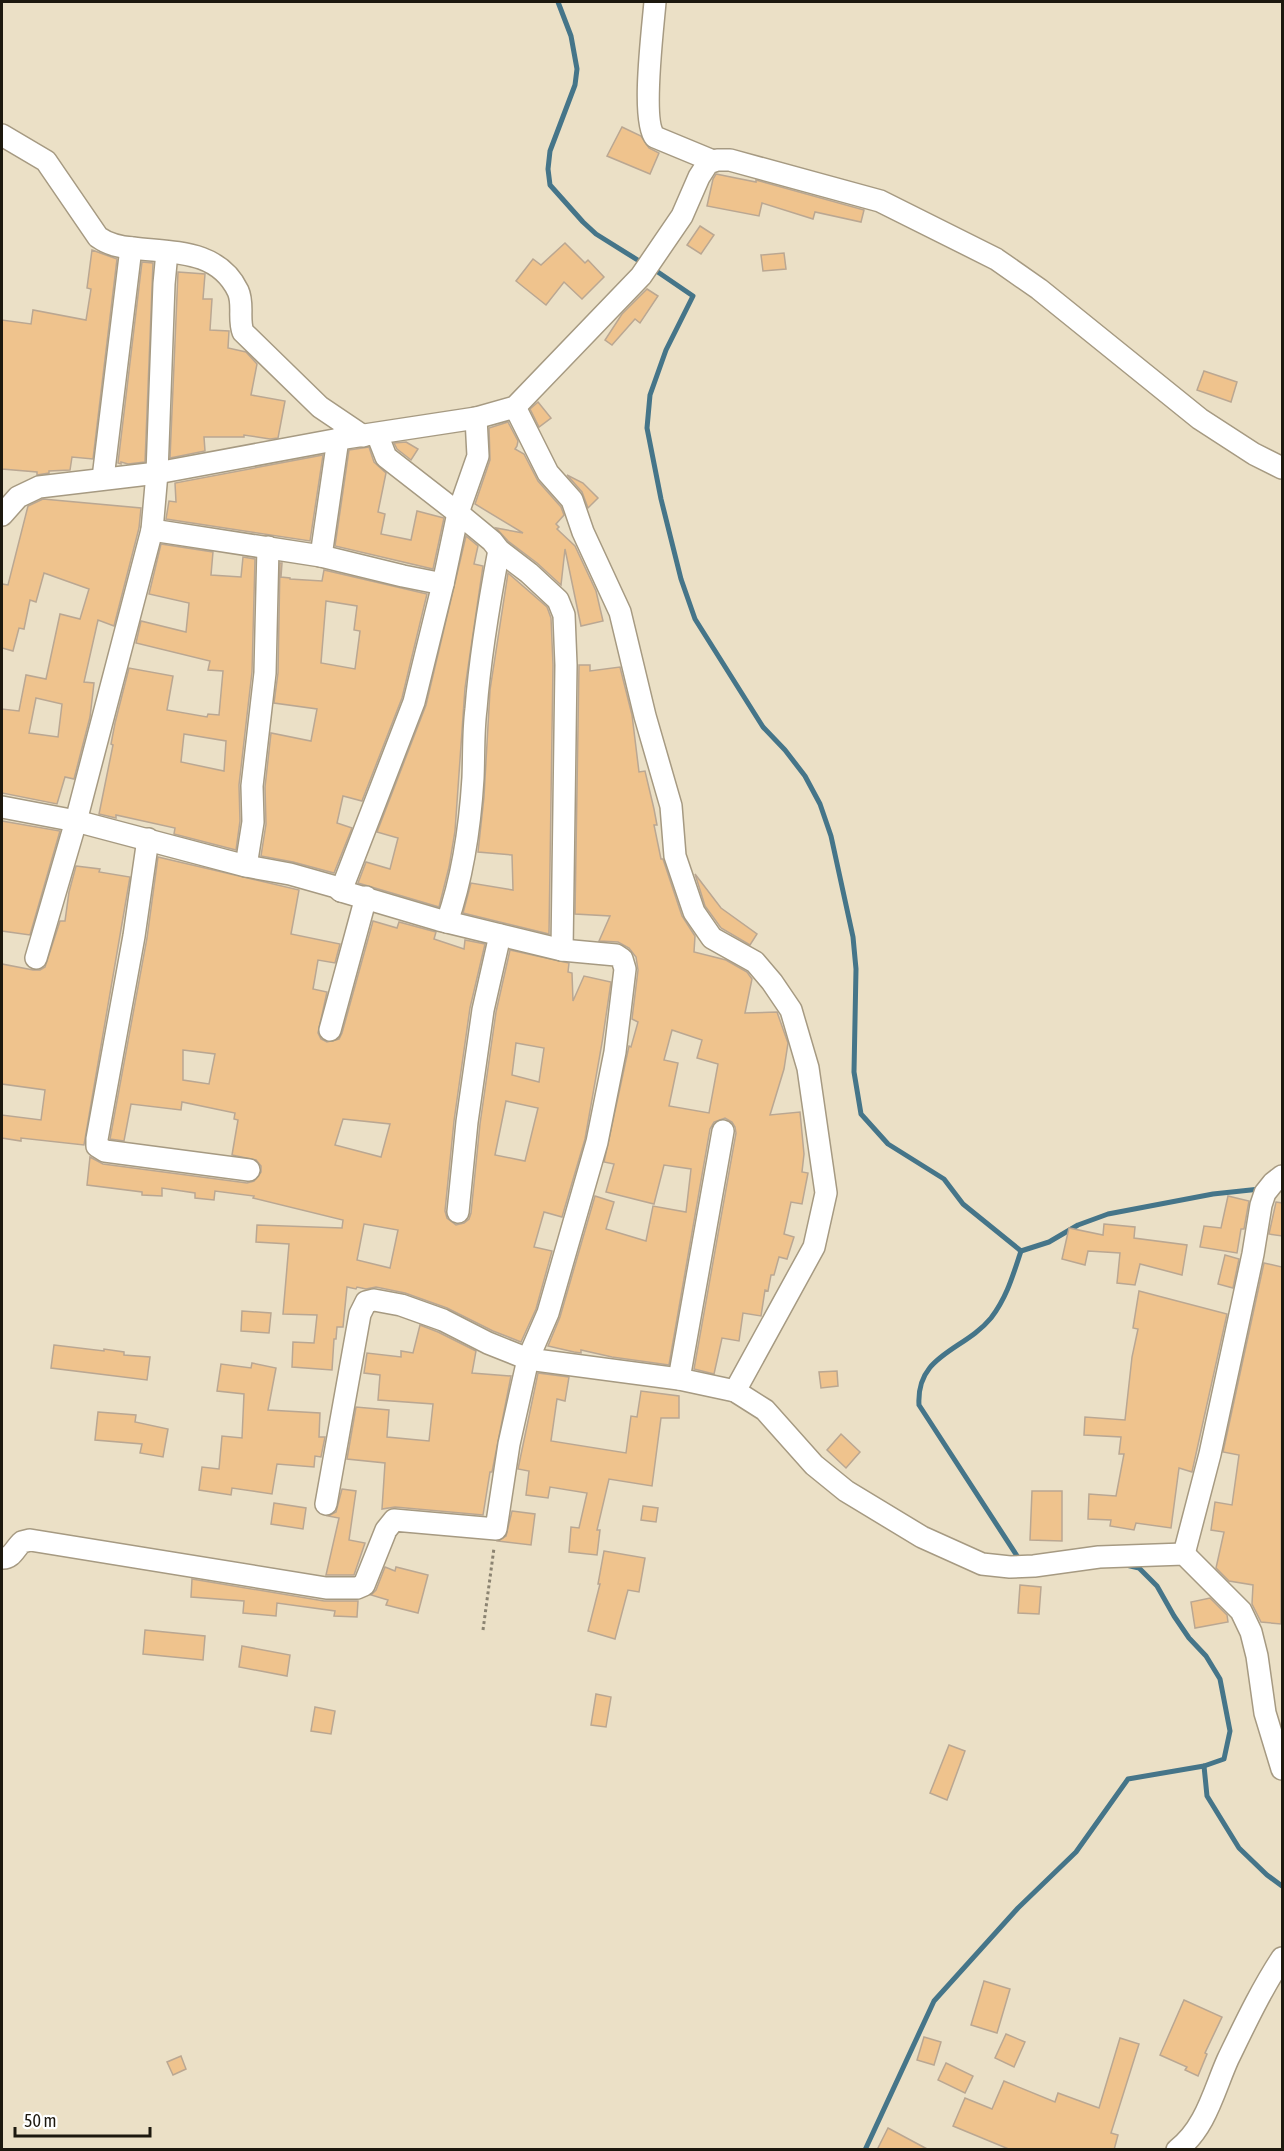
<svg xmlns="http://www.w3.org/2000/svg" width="1284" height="2151" viewBox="0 0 1284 2151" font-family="'Asap Condensed',sans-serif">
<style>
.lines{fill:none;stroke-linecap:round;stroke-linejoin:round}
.stream{stroke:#457589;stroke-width:5}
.building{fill:#efc38d;stroke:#baa792;stroke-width:1.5;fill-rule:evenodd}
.minor-casing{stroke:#a69a82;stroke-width:24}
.path{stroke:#8b8371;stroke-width:3;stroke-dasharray:3 3;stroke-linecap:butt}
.minor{stroke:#fff;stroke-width:21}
</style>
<rect width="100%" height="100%" fill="#ebe0c6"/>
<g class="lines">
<g class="stream">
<path d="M558 2 571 36 577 69 575 85 550 151 548 169 550 185 583 222 596 234 644 264"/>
<path d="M652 268 693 296 666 350 650 395 647 428 661 499 681 579 695 619 763 727 785 750 805 776 820 804 831 836 853 937 856 969 854 1072 861 1114 888 1144 944 1179 963 1204 1021 1251 1049 1242 1078 1225 1108 1214 1213 1194 1260 1189"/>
<path d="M1021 1562 919 1405C916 1354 964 1351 991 1318 1007 1297 1013 1275 1021 1251"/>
<path d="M1204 1766 1207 1796 1239 1848 1267 1875 1282 1886"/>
<path d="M865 2150 934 2001 1018 1908 1076 1852 1128 1779 1204 1766 1224 1759 1230 1731 1220 1679 1206 1656 1189 1638 1174 1616 1157 1586 1139 1568 1126 1565"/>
</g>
</g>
<g class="building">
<path d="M622 127 641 136 649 148 659 153 650 174 607 156Z"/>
<path d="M716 174 756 182V180L864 210 861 222 815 212 813 219 762 203 759 216 707 206 713 179Z"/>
<path d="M700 226 714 235 701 254 687 245Z"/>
<path d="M565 243 585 263 588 260 604 277 582 299 564 282 546 305 516 281 533 259 541 265Z"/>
<path d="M92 250 117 259 93 459 72 457 70 470 49 471V473L37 475V472L2 469V320L31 324 33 310 86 320 91 289 87 288Z"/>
<path d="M784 253 786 269 763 271 761 255Z"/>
<path d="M142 262 153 263 145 462 128 464 121 462V464L118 463Z"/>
<path d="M178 272 205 274 203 299H212L210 330 229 331 228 348 246 352 257 364 251 395 285 401 278 438 270 439 244 435V437H204L205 451 170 458Z"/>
<path d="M647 289 658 296 640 323 635 319 612 345 605 340 622 314Z"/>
<path d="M1204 371 1237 382 1231 402 1197 390Z"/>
<path d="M538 402 551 418 539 427 530 409Z"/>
<path d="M508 422 518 441 517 446 515 449 524 454 538 481 561 507 564 515 556 524 559 527 557 529 575 546 596 591 603 621 581 626 565 549 561 585 537 563 508 541 496 528 523 533 475 504 490 460 489 428Z"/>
<path d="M406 442 418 449 411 460 397 449 394 443Z"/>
<path d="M369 447 374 462 386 473 378 512 385 514 381 534 411 540 417 511 444 518 433 569 335 546 349 450Z"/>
<path d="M323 455 310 541 166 519 169 501 176 502 175 483Z"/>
<path d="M567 475 583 483 598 498 588 508 582 492Z"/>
<path d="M43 499 141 508 139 528 114 626 98 620 84 682 94 683 90 717 74 779 65 777 57 804 2 793V709L19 711 26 675 46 679 60 614 80 619 89 589 44 573 36 602 30 600 24 629 19 628 13 651 2 648V584L8 585 28 506ZM36 698 62 704 58 737 29 733Z"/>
<path d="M466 536 478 546 474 564 483 566 465 688 455 831 449 867 439 907 358 883 366 862 390 869 398 838 377 832 426 705Z"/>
<path d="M161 544 213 552 211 575 241 577 243 557 255 559 252 672 239 785 240 821 236 850 174 834 175 828 116 815V818L99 814 113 745 111 744 115 723 129 668 173 676 167 710 207 717 208 714 219 715 223 671 208 670 210 661 136 643 141 621 186 632 189 603 149 594ZM184 734 226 741 224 771 181 762Z"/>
<path d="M280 563H282L281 577 290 578V579L322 581 324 570 427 594 402 698 362 801 343 796 337 823 352 828 334 873 293 862 261 856 266 824 265 787 271 733 311 741 317 709 274 703 278 673ZM326 601 357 606 354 630 360 631 355 669 321 663Z"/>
<path d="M508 573 547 607 551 618 553 665 549 934 463 913 471 883 513 890 512 855 478 852 484 797 490 690Z"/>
<path d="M579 665H590V671L620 667 632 715 639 772 645 771 654 809 657 825H654L661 859H663L682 916 695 936 694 952 726 960 747 972 752 979 745 1013 777 1012 788 1043 784 1069 770 1115 800 1112 804 1154 802 1172 808 1173 802 1204 791 1202 784 1234 794 1237 787 1259 779 1257 774 1275H771L768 1291 765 1290 761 1316 743 1313 739 1341 722 1338 714 1374 694 1369 736 1133 735 1127 732 1122 725 1118 714 1122 710 1129 669 1365 612 1357 581 1350V1353L574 1352 548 1346 560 1317 595 1196 614 1202 606 1229 646 1241 653 1206 686 1212 691 1169 664 1165 654 1204 606 1192 614 1164 604 1162 629 1046 631 1047 638 1022 632 1019 638 970 636 957 629 948 618 942 599 941 610 916 575 914ZM672 1030 702 1040 697 1058 718 1064 709 1113 669 1106 678 1063 664 1060Z"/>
<path d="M2 821 60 831 30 935 2 931Z"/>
<path d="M158 857 299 890 291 934 340 944 335 963 318 960 313 989 327 992 318 1033 321 1039 327 1042 339 1039 342 1033 373 921 397 928 399 922 436 932 434 939 464 949 465 940 485 944 470 1008 454 1121 445 1211 447 1218 456 1225 464 1223 469 1219 471 1213 480 1124 496 1012 510 950 569 963 568 972 572 973 573 1001 584 976 611 982 602 1043 585 1139 562 1217 544 1212 534 1247 552 1251 536 1309 521 1342 493 1331 447 1308 405 1293 376 1287 366 1289 357 1287 356 1289 347 1287 343 1327H337L336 1339H334L332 1370 292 1367 293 1342 314 1343 317 1315 283 1314 289 1244 256 1242 257 1225 342 1228 343 1220 253 1198 254 1196 215 1191 214 1200 195 1198V1193L162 1188V1196L142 1195V1192L87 1185 90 1157 103 1164 247 1183 254 1181 261 1172V1166L256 1160 232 1155 238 1120 234 1119 235 1113 182 1102 181 1110 131 1104 124 1141 110 1139 147 938ZM516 1043 544 1048 539 1082 512 1075ZM183 1050 215 1054 209 1084 183 1080ZM506 1101 538 1108 525 1161 495 1155ZM343 1119 390 1124 381 1157 335 1145ZM364 1224 398 1230 390 1268 357 1260Z"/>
<path d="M76 866 100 869 99 872 130 877 84 1145 21 1138V1141L2 1138V1115L41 1120 45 1090 2 1084V964L33 970H40L45 967 60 921H65L69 892Z"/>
<path d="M695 874 721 908 757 934 750 945 721 928 705 906Z"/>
<path d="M1228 1196 1249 1201 1244 1229H1241L1237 1253 1200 1247 1204 1226 1221 1228Z"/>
<path d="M1276 1202 1282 1203V1236L1269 1234Z"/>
<path d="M1104 1224 1135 1227 1134 1238 1187 1245 1182 1275 1140 1264 1135 1285 1117 1283 1120 1253 1088 1251 1085 1265 1062 1259 1069 1228 1103 1235Z"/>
<path d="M1225 1255 1239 1259 1233 1288 1218 1284Z"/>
<path d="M1264 1263 1282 1267 1281 1624 1261 1622 1252 1604 1253 1585 1229 1581 1216 1568 1224 1532 1211 1530 1215 1502 1232 1505 1239 1455 1223 1452Z"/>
<path d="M1139 1291 1227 1314 1192 1472 1179 1468 1171 1528 1136 1523 1134 1530 1110 1526 1111 1520 1088 1519 1089 1494 1116 1496 1124 1454H1119L1121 1437 1084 1435 1085 1417 1125 1420 1132 1357 1138 1329 1133 1328Z"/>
<path d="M242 1311 271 1313 269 1333 241 1331Z"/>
<path d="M420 1325 438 1332 476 1351 472 1373 511 1376 492 1472H490L483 1515 395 1507 382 1509 385 1463 347 1459 356 1407 389 1410 387 1437 429 1441 433 1404 378 1400 380 1375 364 1373 367 1353 401 1357V1351L413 1353Z"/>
<path d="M54 1345 104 1351V1349L124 1352V1355L150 1357 147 1380 51 1368Z"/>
<path d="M252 1363 276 1368 268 1410 320 1413 319 1437H325L321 1457 315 1456 314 1467 277 1464 272 1494 232 1488 231 1495 199 1490 202 1467 219 1469 222 1436 242 1438 244 1394 217 1391 221 1364 251 1368Z"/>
<path d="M837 1371 838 1386 821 1388 819 1372Z"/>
<path d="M538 1373 569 1377 565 1401 557 1399 551 1441 626 1453 631 1416 637 1417 641 1391 679 1396V1418H661L652 1486 609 1479 597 1530H600L597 1555 569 1552 571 1527 579 1528 587 1493 550 1487 548 1498 526 1495 529 1471 518 1469Z"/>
<path d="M98 1412 136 1415 135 1422 168 1429 163 1457 140 1453 142 1444 95 1440Z"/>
<path d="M841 1434 860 1452 846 1468 827 1450Z"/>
<path d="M342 1489 356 1491 349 1540 365 1543 354 1575H326L339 1518 328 1516 336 1512Z"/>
<path d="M1032 1491H1062V1541L1030 1540Z"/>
<path d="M274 1503 306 1508 303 1529 271 1524Z"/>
<path d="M643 1506 658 1508 656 1522 641 1520Z"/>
<path d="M512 1511 535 1514 531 1545 498 1541 506 1536Z"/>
<path d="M604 1551 645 1558 639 1592 628 1590 615 1639 588 1631 600 1584H598Z"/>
<path d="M385 1567 395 1571 396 1567 428 1575 418 1613 386 1605 388 1600 371 1595 376 1590Z"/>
<path d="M192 1579 324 1601H358L357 1617 334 1616 335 1611 277 1603 276 1616 243 1613 244 1601 191 1597Z"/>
<path d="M1020 1585 1041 1587 1039 1614 1018 1613Z"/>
<path d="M1210 1598 1227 1615 1228 1622 1195 1628 1191 1602Z"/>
<path d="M145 1630 205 1636 203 1660 143 1654Z"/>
<path d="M242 1646 290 1655 287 1676 239 1667Z"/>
<path d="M596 1694 611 1697 606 1727 591 1725Z"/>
<path d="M315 1707 335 1711 331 1734 311 1731Z"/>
<path d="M949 1745 965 1751 947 1800 930 1793Z"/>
<path d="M984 1981 1010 1989 997 2033 971 2025Z"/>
<path d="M1184 2000 1222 2017 1205 2053 1207 2054 1198 2076 1185 2070 1187 2067 1160 2055Z"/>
<path d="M1006 2034 1025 2042 1014 2067 995 2058Z"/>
<path d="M924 2037 941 2042 934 2065 917 2060Z"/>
<path d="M1120 2038 1139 2044 1111 2133 1118 2135 1114 2150H1011L953 2126 965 2098 992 2109 1004 2081 1055 2102 1058 2093 1099 2108Z"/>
<path d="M181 2056 186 2069 173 2075 167 2062Z"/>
<path d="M946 2063 973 2076 965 2093 938 2080Z"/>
<path d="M888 2128 929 2150H877Z"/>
</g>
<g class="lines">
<g class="minor-casing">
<g id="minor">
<path d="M655 2C653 27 641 121 655 137L713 161"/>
<path d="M2 135 46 161 98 237C109 245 120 247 133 248 172 253 218 249 238 291 244 304 238 319 243 332L320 407 363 436"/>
<path d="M515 407 548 473 572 500 583 532 620 612 645 716 671 806 675 856 694 912 712 938 755 962 772 982 791 1010 808 1068 826 1193 814 1247 735 1391"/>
<path d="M377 434 386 457 458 513 492 541 499 550 529 573 558 600 564 615 566 665 562 950"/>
<path d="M103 478 131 248"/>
<path d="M2 515 18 497 39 487 157 473 345 438 476 418 515 407 641 276 682 216 699 177 708 163 717 160H730L880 201 996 259 1039 289 1200 419 1254 454 1282 468"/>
<path d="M152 530 321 556 403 576 443 584"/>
<path d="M321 556 338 439"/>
<path d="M2 807 76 821 246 866 290 874 336 887 341 891 439 920 562 950 616 955 622 959 625 969 615 1052 597 1142 548 1313 528 1359 509 1444 496 1529 394 1520 386 1530 364 1585 357 1588H326L30 1540 22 1542C15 1548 12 1559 2 1558"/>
<path d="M148 839 134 936 97 1139V1146L105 1151 249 1170"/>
<path d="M246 866 253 822 252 786 265 673 268 547"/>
<path d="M341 891 414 702 443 584 458 513 478 456 476 418"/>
<path d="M447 922C463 876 470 827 473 778 474 755 473 732 476 709 480 656 489 603 499 550"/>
<path d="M36 958 76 821 152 530 157 473 164 284 167 252"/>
<path d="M330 1030 366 897"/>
<path d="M458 1212 467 1122 483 1010 500 935"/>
<path d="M679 1379 723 1131"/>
<path d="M326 1504 360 1314 366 1302 374 1300 401 1305 443 1320 488 1343 528 1359 679 1379 735 1391 765 1410 814 1465 846 1491 922 1537 982 1564 1010 1567 1034 1566 1099 1557 1184 1554 1241 1611 1251 1632 1257 1656 1265 1713 1282 1769"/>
<path d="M1184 1554 1210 1454 1253 1254 1261 1205 1265 1193 1273 1183 1282 1176"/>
<path d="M1177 2150C1206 2128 1214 2090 1228 2059 1245 2024 1261 1990 1282 1958"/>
</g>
</g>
<path class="path" d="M483 1630 494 1548"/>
<use href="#minor" class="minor"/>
</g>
<rect width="1284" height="2151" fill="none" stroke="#1c180e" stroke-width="6"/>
<path d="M15 2127v9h135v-9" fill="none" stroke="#1c180e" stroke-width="3"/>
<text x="24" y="2127" font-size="18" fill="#1c180e" stroke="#ffffff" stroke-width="4.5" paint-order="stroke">50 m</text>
</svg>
